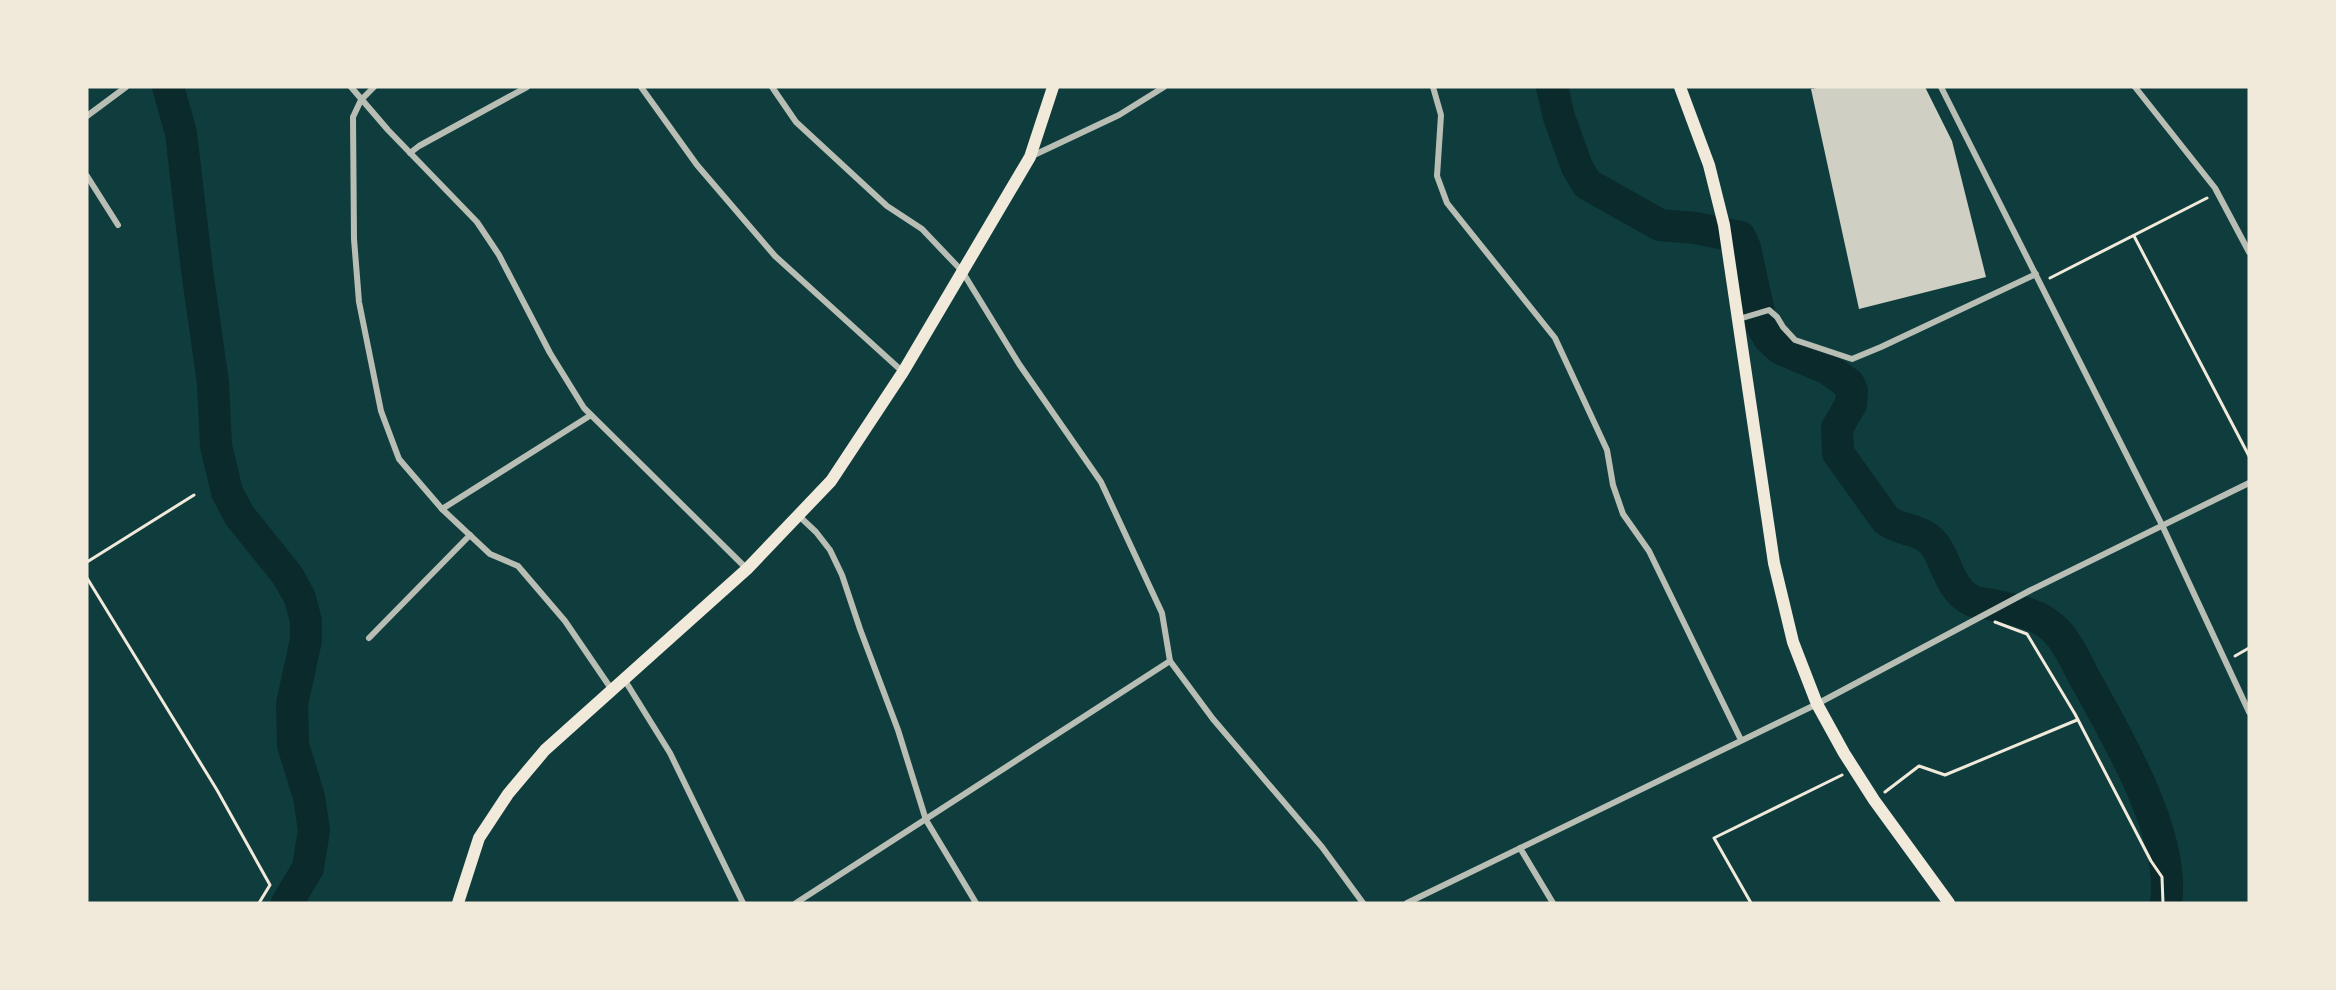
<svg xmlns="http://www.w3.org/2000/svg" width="2336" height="990" viewBox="0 0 2336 990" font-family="Literata,serif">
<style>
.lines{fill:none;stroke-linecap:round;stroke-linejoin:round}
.river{stroke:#0a2a2b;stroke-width:32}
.building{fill:#cfcfc3}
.path{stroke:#f1e9da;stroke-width:3}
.minor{stroke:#b8beb3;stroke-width:6}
.secondary{stroke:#f1e9da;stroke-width:12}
</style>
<rect width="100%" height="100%" fill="#0f3d3e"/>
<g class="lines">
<g class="river">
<path d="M168 87 181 133 197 270 213 383 216 446 227 492 239 515 288 576 300 598 306 621V640L292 704 293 745 309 797 314 830 308 868 287 903"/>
<path d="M1552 87 1559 117 1577 167 1587 184 1660 225 1695 228 1740 237 1745 248 1762 326 1769 338 1781 349 1828 369 1849 384 1852 391 1851 404 1837 428 1838 453 1886 520C1900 531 1921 528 1934 544 1947 561 1949 589 1971 600 1975 603 1983 603 1988 604 2013 610 2040 612 2058 633 2071 647 2078 667 2088 684 2119 740 2176 837 2166 903"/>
</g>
</g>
<path class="building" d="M1822 87H1925L1952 141 1986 277 1859 309 1811 89Z"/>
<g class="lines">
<g class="path">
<path d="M2134 236 2249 456"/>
<path d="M2050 278 2207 198"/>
<path d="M87 562 194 495"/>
<path d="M87 578 217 790 270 885 259 903"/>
<path d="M1995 622 2027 634 2075 714 2151 861 2162 877 2163 903"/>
<path d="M2235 656 2249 648"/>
<path d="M1885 792 1919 766 1945 775 2077 720"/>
<path d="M1751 903 1714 838 1842 775"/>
</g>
<g class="minor">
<path d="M351 87 388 130 477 222 499 255 550 353 584 408 747 569"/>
<path d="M374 87 361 100 353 117 354 239 359 302 381 411 399 459 442 509 490 554 518 566 565 621 612 690"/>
<path d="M641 87 697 165 775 256 903 372"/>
<path d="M772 87 796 122 887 206 922 229 962 271 1019 364 1101 482 1162 613 1170 661 1213 719 1322 847 1363 903"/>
<path d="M1433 87 1441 115 1437 176 1447 203 1555 338 1607 450 1613 485 1623 514 1649 551 1741 740"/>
<path d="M1941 87 2162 525 2249 712"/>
<path d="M2135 87 2215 188 2249 252"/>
<path d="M87 116 126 87"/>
<path d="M410 153 419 146 527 87"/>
<path d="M1032 156 1119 115 1164 87"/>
<path d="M87 176 118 225"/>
<path d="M1739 319 1769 310 1777 317 1783 327 1795 340 1852 359 1881 347 2036 274"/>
<path d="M442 509 591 415"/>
<path d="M799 516 816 532 830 550 842 575 860 629 898 730 926 820 976 903"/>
<path d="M369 638 470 535"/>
<path d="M624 679 670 753 743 903"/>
<path d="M1520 848 1553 903"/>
<path d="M796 903 1170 661"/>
<path d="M1407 903 1817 704 2031 590 2249 483"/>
</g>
<g class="secondary">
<path d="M1680 87 1709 165 1724 225 1774 563 1793 642 1817 704 1844 753 1874 800 1949 903"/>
<path d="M458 903 479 838 508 794 545 750 747 569 831 481 903 372 1030 157 1053 87"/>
</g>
</g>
<rect width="2336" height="990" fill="none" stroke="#f1e9da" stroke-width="177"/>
</svg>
